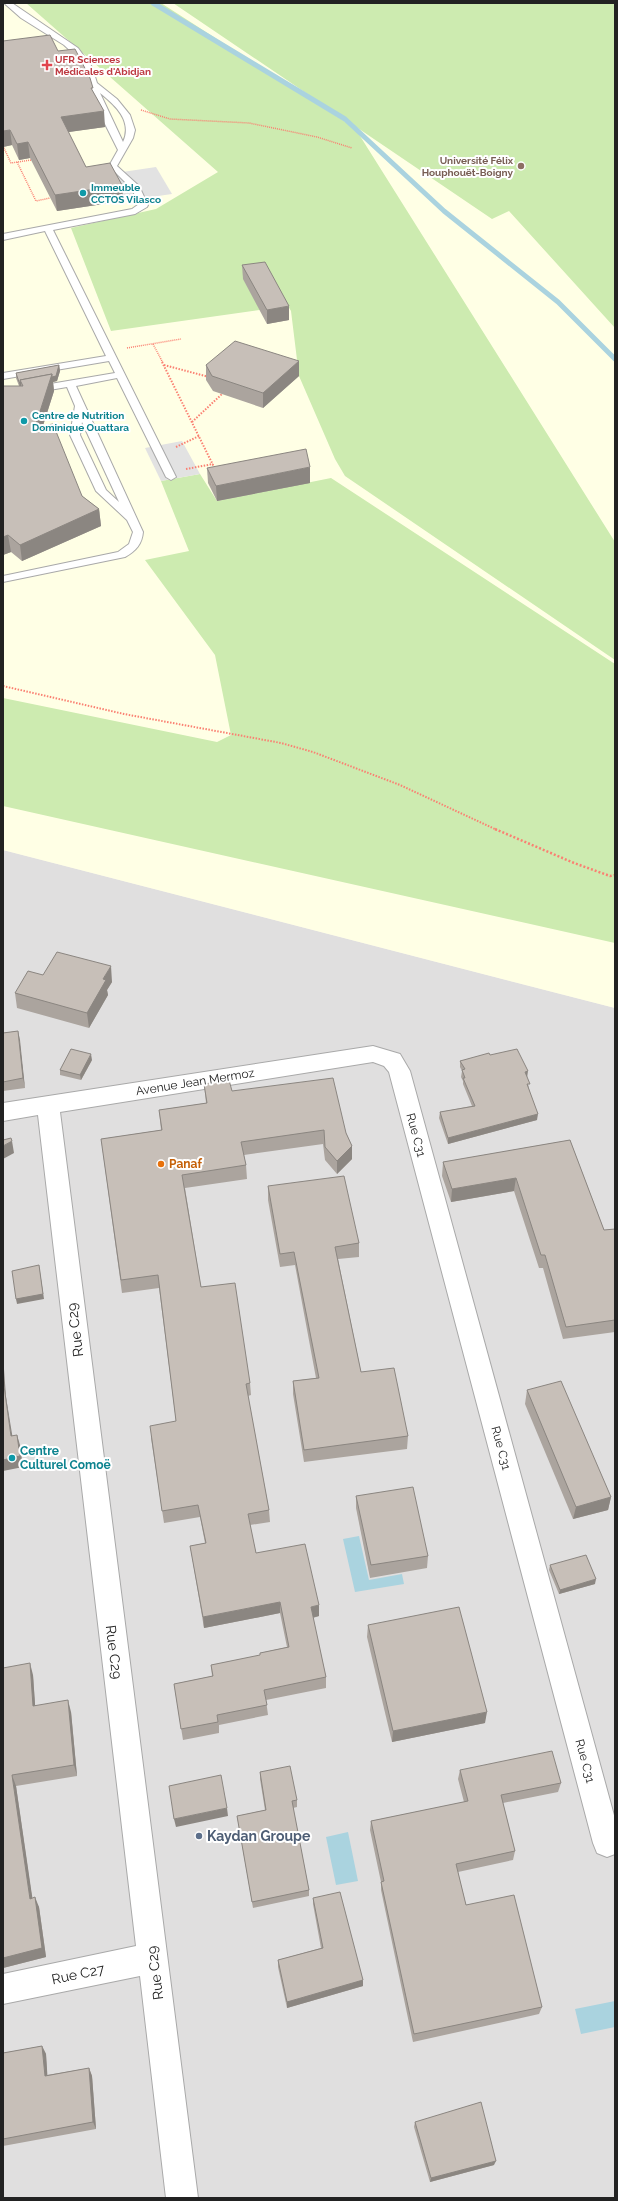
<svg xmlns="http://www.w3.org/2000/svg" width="618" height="2201" viewBox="0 0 618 2201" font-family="Raleway,sans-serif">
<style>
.residential{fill:#e0dfdf}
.education{fill:#ffffe5}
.grass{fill:#cdebb0}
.parking{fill:#e2e2e2}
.water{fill:#aad3df}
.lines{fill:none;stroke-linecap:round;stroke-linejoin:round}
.stream{stroke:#aad3df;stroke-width:5}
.lane-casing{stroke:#a9a9a9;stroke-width:2}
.street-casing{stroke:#a9a9a9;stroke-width:2}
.path-far2{stroke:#fa8072;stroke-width:1.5;stroke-dasharray:1 1;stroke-linecap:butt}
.path-far1{stroke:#fa8072;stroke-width:2;stroke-dasharray:1.5 1.5;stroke-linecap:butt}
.path{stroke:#fa8072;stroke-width:2.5;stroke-dasharray:2 2;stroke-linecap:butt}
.lane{fill:#fff;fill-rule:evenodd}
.street{fill:#fff;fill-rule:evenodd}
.wall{fill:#aba49e}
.shaded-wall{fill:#8b8681}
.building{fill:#c7bfb8;stroke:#8b8681}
.health-dot{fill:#e0444e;stroke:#fff;stroke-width:1.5}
.education-dot{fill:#8d6e63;stroke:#fff;stroke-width:1.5}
.culture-dot{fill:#0f9aa8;stroke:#fff;stroke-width:1.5}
.food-dot{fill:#e8710a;stroke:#fff;stroke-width:1.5}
.service-dot{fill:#5c6f8a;stroke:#fff;stroke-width:1.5}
.labels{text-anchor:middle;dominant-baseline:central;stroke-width:4;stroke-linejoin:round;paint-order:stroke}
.far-health-label{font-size:10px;font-weight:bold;fill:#be3a42;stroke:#fff;text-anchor:start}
.far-education-label{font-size:10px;font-weight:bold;fill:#785e54;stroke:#fff;text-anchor:end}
.far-culture-label{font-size:10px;font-weight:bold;fill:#0d838f;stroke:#fff;text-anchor:start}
.street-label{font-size:12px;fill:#222;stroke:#fff}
.food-label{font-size:12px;font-weight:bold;fill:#c56008;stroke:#fff;text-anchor:start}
.culture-label{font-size:12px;font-weight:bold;fill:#0d838f;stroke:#fff;text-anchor:start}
.near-street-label{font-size:14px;fill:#222;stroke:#fff}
.near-service-label{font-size:14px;font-weight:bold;fill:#4e5e75;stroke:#fff;text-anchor:start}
</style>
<rect width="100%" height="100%" fill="#f2efe9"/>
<path class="residential" d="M3 850 615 1008V2198H3Z"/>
<path class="education" d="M3 3H615V1008L3 850Z"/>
<g class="grass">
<path d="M26 3H161L355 128 615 542V660L345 476 335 459 299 376 291 311 288 306 111 331 71 228 156 209 218 172Z"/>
<path d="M173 3H615V328L509 211 492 219Z"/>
<path d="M200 474 217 501 331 478 615 664V943L3 806V698L217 742 231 735 215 655 145 560 189 551 161 481Z"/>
</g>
<g class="parking">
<path d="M156 167 172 194 123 201 109 174Z"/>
<path d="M182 441 200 474 161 481 145 448Z"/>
</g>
<g class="water">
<path d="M359 1536 369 1580 402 1574 404 1584 355 1592 343 1539Z"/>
<path d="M348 1832 358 1881 336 1885 326 1837Z"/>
<path d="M615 2001V2027L581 2034 575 2009Z"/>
</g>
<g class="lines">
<path class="stream" d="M153 3 345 119 444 211 558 302 615 359"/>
<g class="lane-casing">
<path id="lane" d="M4 3H12L78 48 92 67 97 83 117 99 130 115 135 130 133 138 117 166 139 186 148 205 147 207 135 214 53 230 176 477 171 480 166 477 117 378 76 386 143 532C142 544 136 551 125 557L3 582V576L118 552 129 544 133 532 127 520 96 491 70 435 75 406 67 387 3 398V392L115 373 109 361 3 379V373L106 356 45 231 3 240V234L132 209 139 204 132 189 109 166 118 150 99 112 86 73 78 58 64 45 21 18ZM100 93C115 105 133 121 123 142ZM82 422 119 502 106 490 80 435Z"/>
</g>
<g class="street-casing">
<path id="street" d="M373 1046 400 1054 410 1071 615 1819V1854L607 1857 597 1853 593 1843 389 1072 384 1066 373 1062 60 1112 198 2198H166L140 1976 3 2004V1974L136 1946 38 1115 3 1121V1103Z"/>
</g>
<g class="path-far2">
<path d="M141 110 170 119 249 123 317 137 352 148"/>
<path d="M3 146 11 163 31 160"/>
<path d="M17 162 36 201 50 198"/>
<path d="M153 344 163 363"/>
<path d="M127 348 181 339"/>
</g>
<g class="path-far1">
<path d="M162 362 215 469"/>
<path d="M164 365 209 377"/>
<path d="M192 422 222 394"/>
<path d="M176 447 199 436"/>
<path d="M186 469 213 464"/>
<path d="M3 686 124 714 281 743 313 752 400 785 497 830"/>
</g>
<path class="path" d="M495 829 574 863 610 876 615 875"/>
<use href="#lane" class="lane"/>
<use href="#street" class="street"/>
</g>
<g class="wall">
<path d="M3 41 58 51 93 92 105 127 68 132 86 167 122 185 123 201 57 211 30 158 19 160 12 145 3 147Z"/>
<path d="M242 265 289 320 267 324 243 279Z"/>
<path d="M299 361V376L263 408 213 391 206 380V365Z"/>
<path d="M59 365 60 371 57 381 53 382 54 391 43 426 82 496 99 509 101 526 22 561 11 552 3 555 19 386 16 378V373Z"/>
<path d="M207 468 310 483 217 501 208 483Z"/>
<path d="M43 975 112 982 107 990 108 995 89 1028 17 1008 15 993Z"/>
<path d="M18 1031 25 1088 3 1091V1033Z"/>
<path d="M490 1055 527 1078 529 1089 537 1120 448 1144 439 1118 440 1112 472 1106 463 1084V1081L461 1077 462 1071 460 1067V1061Z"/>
<path d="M92 1060 81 1080 60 1075V1070Z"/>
<path d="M204 1084 232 1091 346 1133 352 1146V1159L337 1174 325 1160 323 1144 244 1155 246 1165 247 1179 185 1188 201 1287 250 1383 251 1395 248 1396 269 1510 270 1522 250 1525 256 1553 319 1616 313 1618 326 1677V1688L266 1700 268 1715 219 1725V1733L183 1740 174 1684 212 1676 211 1665 260 1656V1653L287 1647 280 1613 204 1628 192 1557 190 1546 205 1543 200 1517 164 1523 151 1438 176 1421 159 1288 122 1293 101 1139 161 1130 159 1110 206 1103Z"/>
<path d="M570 1140 604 1230 615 1229V1332L563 1339 543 1268H539L514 1191 451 1202 442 1176 443 1162Z"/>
<path d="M268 1186 359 1243V1257L338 1259 361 1372 408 1436 407 1449 304 1462 293 1394V1381L316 1378 295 1265 280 1267 268 1200Z"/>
<path d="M527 1390 611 1497 608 1510 573 1519 525 1404Z"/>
<path d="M356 1496 428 1556 427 1568 370 1578 356 1508Z"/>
<path d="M550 1565 595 1584 559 1594 549 1570Z"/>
<path d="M368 1625 485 1723 392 1742 367 1637Z"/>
<path d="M3 1668 33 1675 35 1705 71 1712 77 1776 16 1786 32 1898 39 1907 46 1957 3 1968Z"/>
<path d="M460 1770 561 1783 558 1792 503 1803 515 1851 513 1860 458 1872 466 1905 542 2007 539 2014 413 2042 381 1890V1882L370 1830 371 1821 464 1802 458 1779Z"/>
<path d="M260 1772 297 1800V1807L293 1808 309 1890V1896L253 1908 238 1822 237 1816 265 1810 260 1779Z"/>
<path d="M313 1898 363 1986 287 2008 278 1967V1960L321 1948 313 1904Z"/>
<path d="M42 2046 46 2054 47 2075 89 2068 92 2076 96 2129 3 2146V2053Z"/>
<path d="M415 2122 494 2165 430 2182 414 2127Z"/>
</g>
<g class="shaded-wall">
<path d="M104 111 105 127 62 133 61 117Z"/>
<path d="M10 130 12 145 3 147V131Z"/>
<path d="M28 142 30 158 19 160 17 144Z"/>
<path d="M122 185 123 201 57 211 55 195Z"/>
<path d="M289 306V320L267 324V310Z"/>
<path d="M299 361V376L263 408V393Z"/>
<path d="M59 365 60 371 57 381 53 382 54 391 37 444 35 427 52 374Z"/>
<path d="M19 382H21V387L20 388Z"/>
<path d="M310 467V483L217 501 216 486Z"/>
<path d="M99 509 101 526 22 561 20 545Z"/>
<path d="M8 535 11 552 3 555V537Z"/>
<path d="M111 966 112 982 107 990 108 995 89 1028 87 1013 103 979Z"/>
<path d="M18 1031 20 1040 25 1088 23 1078Z"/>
<path d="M91 1054 92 1060 81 1080 80 1075Z"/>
<path d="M528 1071 527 1078 525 1072Z"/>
<path d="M538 1114 537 1120 448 1144V1138Z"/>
<path d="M12 1141 14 1153 3 1159V1146Z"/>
<path d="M352 1146V1159L337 1174V1161Z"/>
<path d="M516 1178 514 1191 451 1202 452 1189Z"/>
<path d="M39 1265 44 1299 17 1304 16 1299Z"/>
<path d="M3 1355 6 1397 14 1446 11 1436 4 1386Z"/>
<path d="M17 1435 20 1445 23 1467 3 1471V1460Z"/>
<path d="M611 1497 608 1510 573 1519 576 1507Z"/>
<path d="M596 1579 595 1584 559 1594 560 1590Z"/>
<path d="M280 1602V1613L204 1628 203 1617Z"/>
<path d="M319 1605V1616L311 1618V1607Z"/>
<path d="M30 1663 33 1675 36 1718 33 1706Z"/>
<path d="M68 1700 71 1712 77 1776 74 1765Z"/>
<path d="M487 1712 485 1723 392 1742 393 1731Z"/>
<path d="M12 1775 16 1786 34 1909 30 1899Z"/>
<path d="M227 1808 228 1816 176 1827 174 1819Z"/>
<path d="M35 1897 39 1907 46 1957 3 1968V1958Z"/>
<path d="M363 1980V1986L287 2008V2002Z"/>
<path d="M42 2046 46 2054 48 2084 45 2076Z"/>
<path d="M89 2068 92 2076 96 2129 93 2122Z"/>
<path d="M496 2161 494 2165 430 2182 431 2178Z"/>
</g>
<g class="building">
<path d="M50 35 58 51 75 49 90 78 93 88H91L104 111 61 117 86 167 110 163 122 185 55 195 28 142 17 144 10 130 3 131V41Z"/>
<path d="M265 262 289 306 267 310 242 265Z"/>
<path d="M235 341 299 361 263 393 212 376 206 365Z"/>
<path d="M59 365 56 376 52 377V374L20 380 21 382H19L16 373Z"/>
<path d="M52 374 35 427 53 424 82 496 99 509 20 545 8 535 3 537V386H23L20 380Z"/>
<path d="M306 449 310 467 216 486 207 468Z"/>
<path d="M57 952 111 966 103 979 106 980 87 1013 15 993 28 971 43 975Z"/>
<path d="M18 1031 23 1078 3 1082V1033Z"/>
<path d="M71 1049 91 1054 80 1075 60 1070Z"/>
<path d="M517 1049 528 1071 525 1072 530 1084H527L538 1114 448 1138 440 1112 475 1106 463 1078H465L462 1070 465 1069 460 1061 489 1053 490 1055Z"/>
<path d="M333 1078 346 1133 352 1146 337 1161 325 1147 324 1130 241 1142 246 1165 182 1175 201 1287 235 1283 250 1383 246 1384 269 1510 248 1514 256 1553 305 1544 319 1605 311 1607 326 1677 264 1690 267 1705 217 1715 218 1722 181 1729 174 1684 213 1676 211 1665 260 1655V1653L289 1647 280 1602 203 1617 190 1546 206 1543 198 1505 162 1511 150 1426 176 1421 158 1275 121 1280 101 1139 162 1130 159 1110 207 1103 204 1084 229 1080 232 1091Z"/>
<path d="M11 1138 12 1141 3 1146V1140Z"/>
<path d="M570 1140 604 1230 615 1229V1320L566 1327 545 1255H541L516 1178 452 1189 443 1162Z"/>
<path d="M344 1176 359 1243 335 1247 361 1372 394 1368 408 1436 304 1450 293 1381 319 1378 294 1252 280 1254 268 1186Z"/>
<path d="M39 1265 43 1294 16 1299 12 1271Z"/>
<path d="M3 1377 4 1386 11 1436 17 1435 20 1456 3 1460Z"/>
<path d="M561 1381 611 1497 576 1507 527 1390Z"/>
<path d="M413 1487 428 1556 371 1565 356 1496Z"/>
<path d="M586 1555 596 1579 560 1590 550 1565Z"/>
<path d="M459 1607 487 1712 393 1731 368 1625Z"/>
<path d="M30 1663 33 1706 68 1700 74 1765 12 1775 30 1899 35 1897 42 1948 3 1958V1668Z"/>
<path d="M552 1751 561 1783 501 1795 515 1851 456 1864 466 1905 514 1895 542 2007 414 2034 381 1882 384 1881 371 1821 468 1801 460 1770Z"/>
<path d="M290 1766 297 1800 292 1801 309 1890 252 1902 237 1816 266 1810 260 1772Z"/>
<path d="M221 1775 227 1808 174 1819 169 1786Z"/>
<path d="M340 1892 363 1980 287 2002 278 1960 323 1948 313 1898Z"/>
<path d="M42 2046 45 2076 89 2068 93 2122 3 2139V2053Z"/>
<path d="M481 2102 496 2161 431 2178 415 2122Z"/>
</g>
<path class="health-dot" d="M45 59h4v4h4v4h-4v4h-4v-4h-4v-4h4z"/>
<circle class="education-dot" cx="521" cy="166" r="4"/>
<g class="culture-dot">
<circle cx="83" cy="193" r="4"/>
<circle cx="24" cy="421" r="4"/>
<circle cx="12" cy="1458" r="4"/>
</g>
<circle class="food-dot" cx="161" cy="1164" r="4"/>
<circle class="service-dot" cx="199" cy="1836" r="4"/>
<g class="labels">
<g class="far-health-label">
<text x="55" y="59">UFR Sciences<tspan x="55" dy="12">Médicales d'Abidjan</tspan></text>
</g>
<g class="far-education-label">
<text x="513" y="160">Université Félix<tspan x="513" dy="12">Houphouët-Boigny</tspan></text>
</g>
<g class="far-culture-label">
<text x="91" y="187">Immeuble<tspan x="91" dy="12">CCTOS Vilasco</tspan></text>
<text x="32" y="415">Centre de Nutrition<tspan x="32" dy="12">Dominique Ouattara</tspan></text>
</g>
<g class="street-label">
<text transform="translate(195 1082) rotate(-9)">Avenue Jean Mermoz</text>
<text transform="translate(416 1135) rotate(75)">Rue C31</text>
<text transform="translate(501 1448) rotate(75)">Rue C31</text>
<text transform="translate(585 1761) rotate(75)">Rue C31</text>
</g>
<g class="food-label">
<text x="169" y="1164">Panaf</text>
</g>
<g class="culture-label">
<text x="20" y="1451">Centre<tspan x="20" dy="14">Culturel Comoë</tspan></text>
</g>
<g class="near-street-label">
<text transform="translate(75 1330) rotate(-97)">Rue C29</text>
<text transform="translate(114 1652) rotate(83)">Rue C29</text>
<text transform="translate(155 1973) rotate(-97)">Rue C29</text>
<text transform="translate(78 1974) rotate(-12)">Rue C27</text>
</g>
<g class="near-service-label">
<text x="207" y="1836">Kaydan Groupe</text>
</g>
</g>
<rect width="618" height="2201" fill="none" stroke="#222222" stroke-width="8"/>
</svg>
